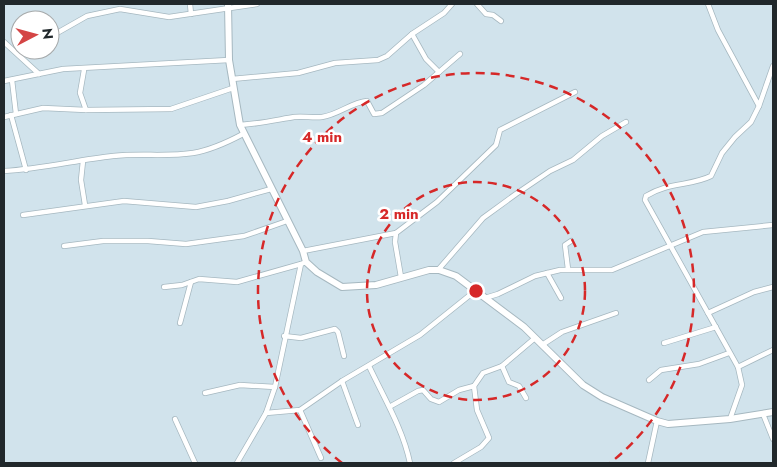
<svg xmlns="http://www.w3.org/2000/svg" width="777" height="467" viewBox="0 0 777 467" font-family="Jost,sans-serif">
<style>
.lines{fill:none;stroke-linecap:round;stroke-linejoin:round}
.street-casing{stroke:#a6b8c0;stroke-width:6}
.secondary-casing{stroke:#a6b8c0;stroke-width:8}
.street{stroke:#fff;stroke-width:4.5}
.secondary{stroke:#fff;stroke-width:6}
.ring{fill:none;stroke:#d62828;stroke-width:2.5;stroke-dasharray:9 6}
.centre{fill:#d62828;stroke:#fff;stroke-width:2.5}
.ring-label{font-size:15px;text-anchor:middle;font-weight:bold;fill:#d62828;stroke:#fff;stroke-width:5;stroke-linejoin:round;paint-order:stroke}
</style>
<rect width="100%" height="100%" fill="#d1e3ec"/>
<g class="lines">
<g class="street-casing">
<g id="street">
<path d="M190 4 191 14"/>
<path d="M477 4 486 14 493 15 501 21"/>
<path d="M708 4 718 30 759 106 773 66"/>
<path d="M412 34 426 59 439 72"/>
<path d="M50 37 87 16 120 9 169 17 257 4"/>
<path d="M4 42 39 74"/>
<path d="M19 55 27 50"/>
<path d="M84 70 80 93 86 110 171 109 233 88"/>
<path d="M232 79 298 73 335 63 378 60 387 56 412 34 444 13 452 4"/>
<path d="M12 80 16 114"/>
<path d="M4 81 63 69 229 60"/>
<path d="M11 115 26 170"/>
<path d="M4 117 43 108 86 110"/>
<path d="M240 125C258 124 276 120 294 117 304 116 313 118 322 117 338 115 352 102 367 101L374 114 382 113 424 85 460 54"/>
<path d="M83 161 81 180 85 205"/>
<path d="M4 171C41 169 77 160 113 156 140 153 167 157 193 153 211 150 228 142 243 134"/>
<path d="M23 215 124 201 196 207 228 201 271 189"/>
<path d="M64 246 103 241H148L186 244 244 236 287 221"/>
<path d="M303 251 396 233"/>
<path d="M568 269 565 245 571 241"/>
<path d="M438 270 483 218 516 194 550 171 573 160 602 136 626 122"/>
<path d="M547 273 561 298"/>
<path d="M401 277 395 242 396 233 437 202 496 145 500 130 575 92"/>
<path d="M164 287 182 285 199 279 237 282 301 264"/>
<path d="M485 298 498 294 535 276 560 270H612L703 232 773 225"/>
<path d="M708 313 754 292 773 287"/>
<path d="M180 323 191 282"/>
<path d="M284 336 301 338 335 329 338 332 344 356"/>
<path d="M664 343 716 327"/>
<path d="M542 345 562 332 616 313"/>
<path d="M369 366C384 398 403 429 410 463"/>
<path d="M502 366 509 382 519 386 526 398"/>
<path d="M738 367 773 350"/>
<path d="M649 380 661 370 699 364 729 353"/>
<path d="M342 381 358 425"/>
<path d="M205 393 240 385 275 387"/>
<path d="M391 406 418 391 423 390 431 399 439 402 459 390 474 386"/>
<path d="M300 410 321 458"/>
<path d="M266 413 300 410 342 381 420 335 475 291"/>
<path d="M763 414 773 439"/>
<path d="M175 419 195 463"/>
<path d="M730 419 742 385 738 367 645 200 646 196C668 182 691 186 711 176L722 153 735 137 751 122 759 106"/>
<path d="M237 463 266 413 275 387 301 264 306 262"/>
<path d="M454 463 481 447 489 438 477 410 474 386 483 373 502 366 535 338"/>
<path d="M648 463 657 421"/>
</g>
</g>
<g class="secondary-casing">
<path id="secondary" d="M228 4 229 60 240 125 303 251 306 262 317 272 342 287 376 285 429 270H439L456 276 524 327 583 385 602 397 657 421 668 424 730 419 773 412"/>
</g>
<use href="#street" class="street"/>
<use href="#secondary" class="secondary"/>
</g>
<g class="ring">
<circle cx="476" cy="291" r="109"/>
<path d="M342 463A218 218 0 1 1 610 463"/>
</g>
<circle cx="476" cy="291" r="8" class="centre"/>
<g class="ring-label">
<text x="322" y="142">4 min</text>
<text x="399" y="219">2 min</text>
</g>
<rect width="777" height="467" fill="none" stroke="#21282b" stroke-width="10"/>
<g transform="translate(35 35) rotate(84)"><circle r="24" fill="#ffffff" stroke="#a6a9aa"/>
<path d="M0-4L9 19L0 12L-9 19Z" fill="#d44545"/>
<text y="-8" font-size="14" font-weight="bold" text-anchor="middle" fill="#21282b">N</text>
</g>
</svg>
